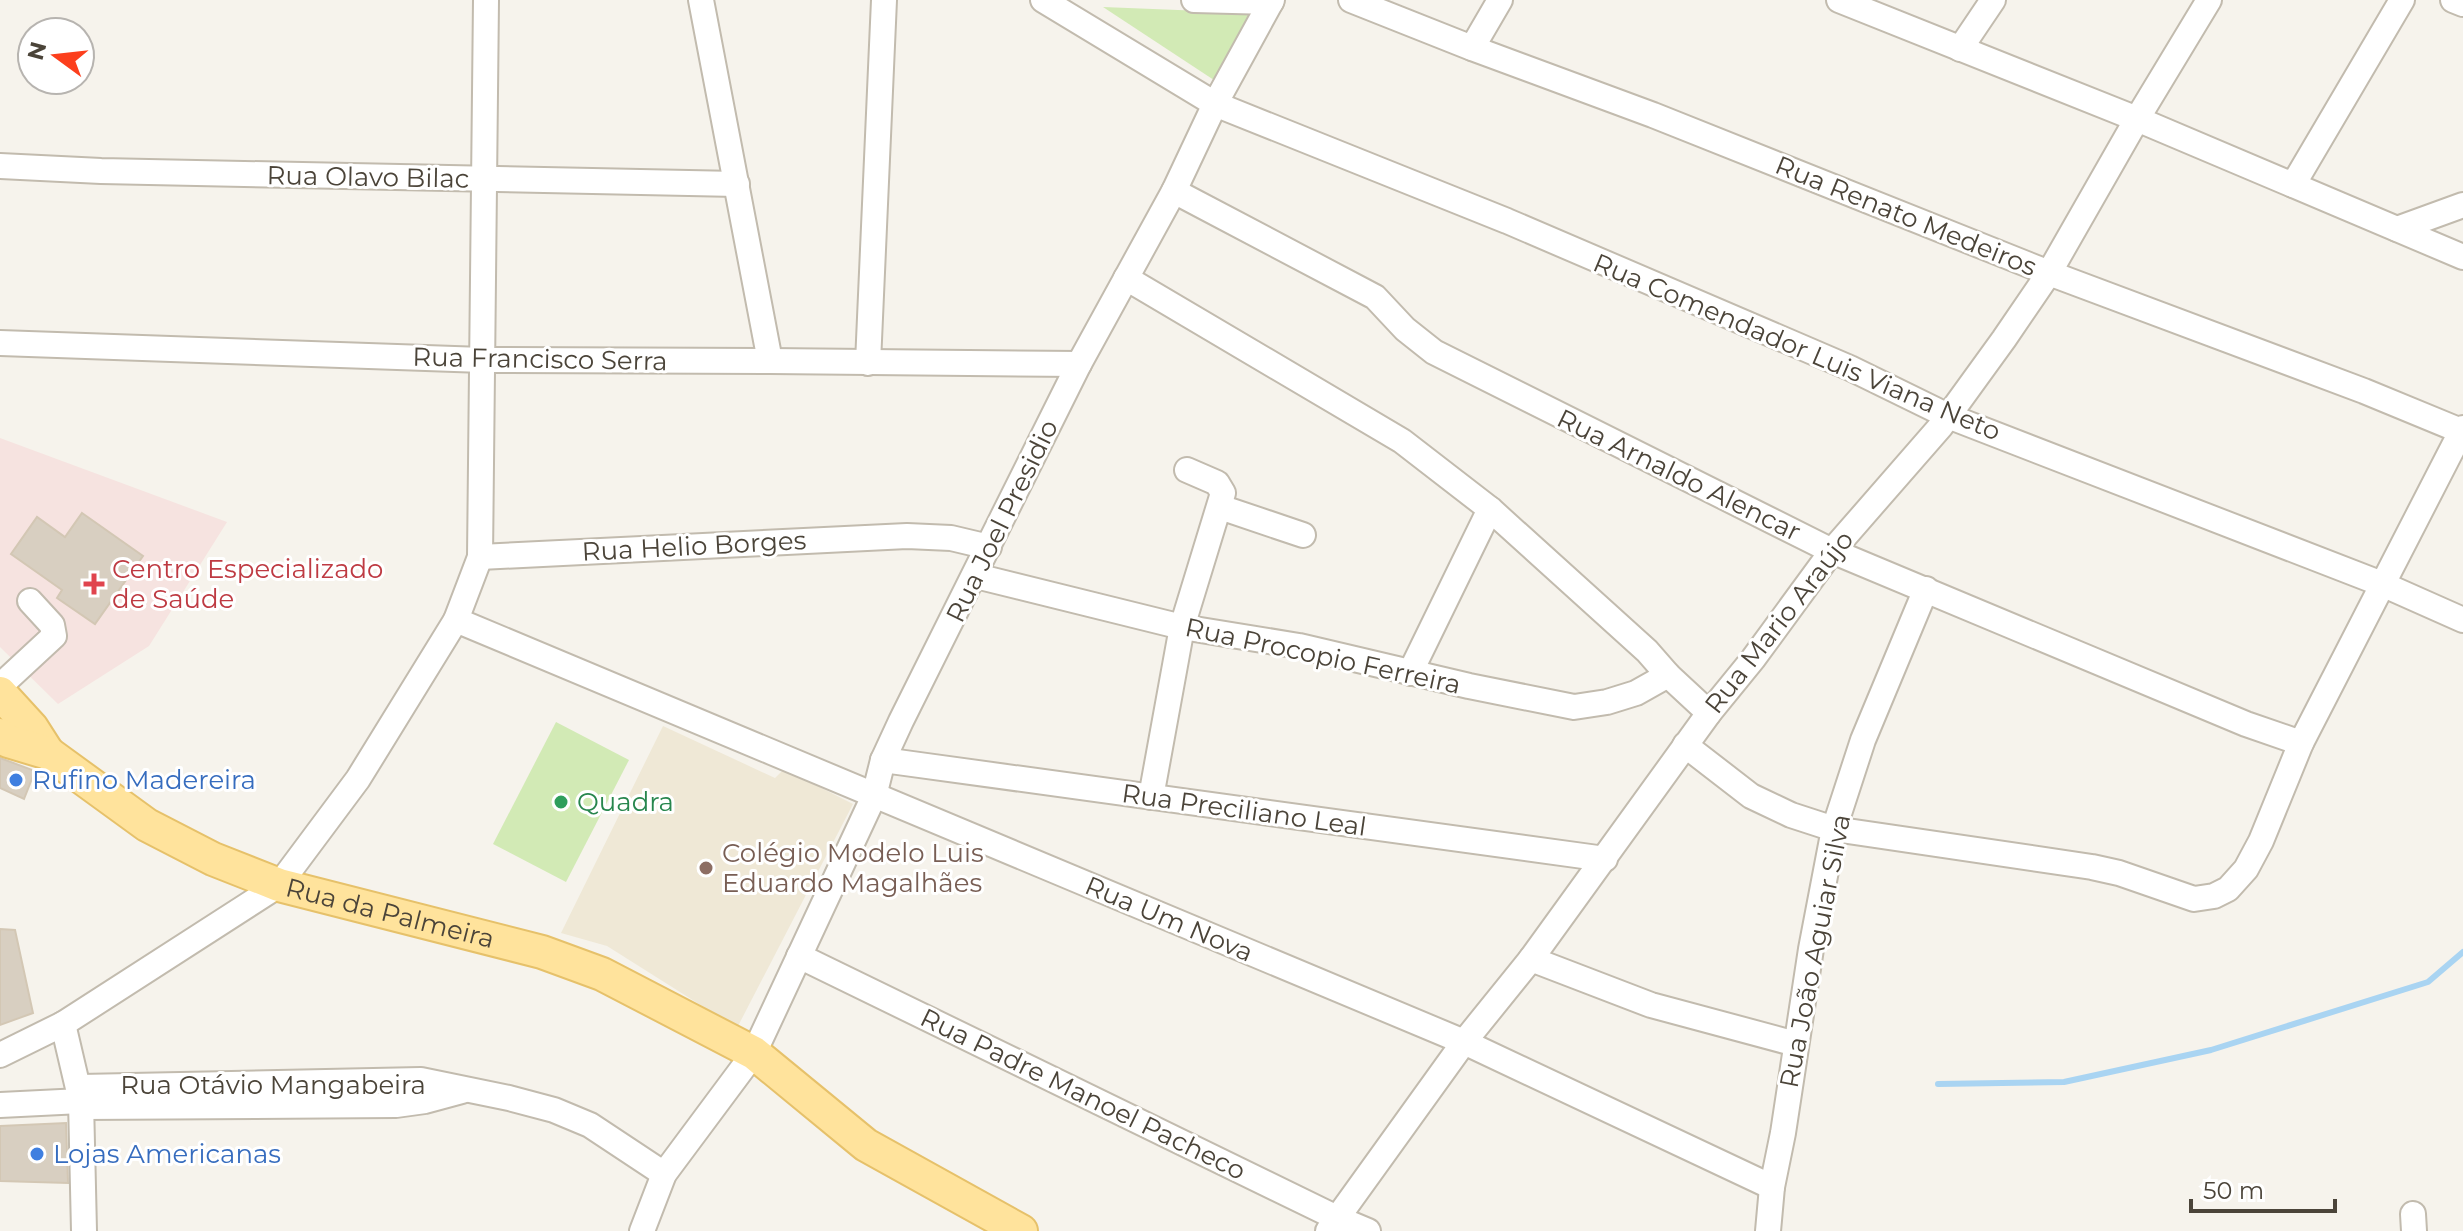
<svg xmlns="http://www.w3.org/2000/svg" width="2463" height="1231" viewBox="0 0 2463 1231" font-family="Montserrat,sans-serif">
<style>
.education{fill:#efe8d6}
.medical{fill:#f6e3e0}
.green{fill:#d2eab5}
.lines{fill:none;stroke-linecap:round;stroke-linejoin:round}
.stream{stroke:#a9d4f2;stroke-width:6}
.building{fill:#d8cfc1;stroke:#d3c7b4;stroke-width:2}
.minor-casing{stroke:#c2bbae;stroke-width:28}
.major-casing{stroke:#e6c16a;stroke-width:36}
.minor{stroke:#fff;stroke-width:24}
.major{stroke:#ffe39c;stroke-width:32}
.health-dot{fill:#e0444e;stroke:#fff;stroke-width:3}
.shop-dot{fill:#3f7fe0;stroke:#fff;stroke-width:3}
.leisure-dot{fill:#2e9e5b;stroke:#fff;stroke-width:3}
.education-dot{fill:#8d6e63;stroke:#fff;stroke-width:3}
.labels{text-anchor:middle;dominant-baseline:central;stroke-width:6;stroke-linejoin:round;paint-order:stroke}
.street-label{font-size:26px;fill:#4b4439;stroke:#fff}
.health-label{font-size:26px;fill:#be3a42;stroke:#fff;text-anchor:start}
.shop-label{font-size:26px;fill:#366cbe;stroke:#fff;text-anchor:start}
.leisure-label{font-size:26px;fill:#27864d;stroke:#fff;text-anchor:start}
.education-label{font-size:26px;fill:#785e54;stroke:#fff;text-anchor:start}
</style>
<rect width="100%" height="100%" fill="#f6f3ec"/>
<path class="education" d="M663 726 775 778 784 769 853 804 737 1028 607 946 561 933Z"/>
<path class="medical" d="M0 438 227 522 149 646 58 704 0 647Z"/>
<g class="green">
<path d="M1103 7 1253 13 1220 84Z"/>
<path d="M556 722 629 760 566 882 493 844Z"/>
</g>
<g class="lines">
<path class="stream" d="M1938 1084 2064 1082 2211 1050 2428 982 2463 952"/>
</g>
<g class="building">
<path d="M82 513 143 556 95 624 57 598 62 590 11 554 37 517 65 537Z"/>
<path d="M0 758 35 771 24 799 0 788Z"/>
<path d="M0 929 15 930 33 1013 0 1025Z"/>
<path d="M66 1123 68 1183 0 1181V1126Z"/>
</g>
<g class="lines">
<g class="minor-casing">
<g id="minor">
<path d="M701 0 770 361"/>
<path d="M1043 0 1215 104 1507 221 1850 368 1948 416 2382 584 2463 620"/>
<path d="M1194 0 1271 2"/>
<path d="M1351 0 1472 48 1653 115 2049 273 2364 391 2461 431"/>
<path d="M1839 0 2137 119 2463 257"/>
<path d="M2453 0 2463 4"/>
<path d="M1472 48 1500 0"/>
<path d="M1960 49 1993 0"/>
<path d="M0 166 101 171 737 184"/>
<path d="M2293 185 2402 0"/>
<path d="M1174 191 1375 297 1405 329 1434 352 1832 551 2246 724 2301 743"/>
<path d="M2397 229 2463 205"/>
<path d="M1126 278 1402 441 1490 509 1647 651 1668 675 1709 713"/>
<path d="M0 343 483 360 770 361 1079 364"/>
<path d="M868 363 884 0"/>
<path d="M1220 507 1303 535"/>
<path d="M480 557 907 536 951 538 989 547"/>
<path d="M976 576 1182 627 1299 646 1469 686 1574 707 1607 702 1636 693 1668 675"/>
<path d="M456 620 1464 1042 1772 1187"/>
<path d="M1410 673 1490 509"/>
<path d="M0 686 54 636 52 625 30 601"/>
<path d="M1685 745 1751 796 1791 815 1834 829 2092 867 2119 873 2194 899 2214 896 2228 889 2246 869 2261 841 2301 743 2463 428"/>
<path d="M883 760 1605 859"/>
<path d="M1151 797 1182 627 1223 493 1217 483 1187 470"/>
<path d="M799 956 1337 1218 1368 1231"/>
<path d="M1531 959 1651 1005 1796 1044"/>
<path d="M63 1024 81 1101 84 1231"/>
<path d="M0 1055 63 1024 279 885 358 779 456 620 480 557 486 0"/>
<path d="M80 1087 421 1080 509 1098 554 1110 590 1125 664 1174"/>
<path d="M0 1105 81 1101"/>
<path d="M82 1107 396 1105 425 1101 462 1091"/>
<path d="M2413 1214 2414 1231"/>
<path d="M642 1231 664 1174 754 1053 874 796 883 760 901 721 1079 364 1174 191 1215 104 1272 0"/>
<path d="M1328 1231 1464 1042 1531 959 1709 713 1753 659 1832 551 1941 426 2004 339 2049 273 2137 119 2209 0"/>
<path d="M1768 1231 1772 1187 1783 1133 1811 949 1834 829 1863 740 1926 589"/>
</g>
</g>
<g class="major-casing">
<g id="major">
<path d="M0 693 32 728 48 753"/>
<path id="s1" d="M0 735 8 741 48 753 147 825 213 859 279 885 542 952 602 974 754 1053 866 1145 1021 1231"/>
</g>
</g>
<use href="#minor" class="minor"/>
<use href="#major" class="major"/>
</g>
<path class="health-dot" d="M90 572h8v8h8v8h-8v8h-8v-8h-8v-8h8z"/>
<g class="shop-dot">
<circle cx="16" cy="780" r="8"/>
<circle cx="37" cy="1154" r="8"/>
</g>
<circle class="leisure-dot" cx="561" cy="802" r="8"/>
<circle class="education-dot" cx="706" cy="868" r="8"/>
<g class="labels">
<g class="street-label">
<text transform="translate(368 177) rotate(1)">Rua Olavo Bilac</text>
<text transform="translate(1906 216) rotate(22)">Rua Renato Medeiros</text>
<text transform="translate(1797 347) rotate(23)">Rua Comendador Luis Viana Neto</text>
<text transform="translate(540 359) rotate(1)">Rua Francisco Serra</text>
<text transform="translate(1679 475) rotate(26)">Rua Arnaldo Alencar</text>
<text transform="translate(1002 521) rotate(-64)">Rua Joel Presidio</text>
<text transform="translate(694 546) rotate(-3)">Rua Helio Borges</text>
<text transform="translate(1779 622) rotate(-52)">Rua Mario Araújo</text>
<text transform="translate(1323 656) rotate(12)">Rua Procopio Ferreira</text>
<text transform="translate(1244 810) rotate(8)">Rua Preciliano Leal</text>
<text stroke="none"><textPath href="#s1" startOffset="434">Rua da Palmeira</textPath></text>
<text transform="translate(1169 919) rotate(23)">Rua Um Nova</text>
<text transform="translate(1815 951) rotate(-79)">Rua João Aguiar Silva</text>
<text x="273" y="1085">Rua Otávio Mangabeira</text>
<text transform="translate(1083 1094) rotate(26)">Rua Padre Manoel Pacheco</text>
</g>
<g class="health-label">
<text x="112" y="569">Centro Especializado<tspan x="112" dy="30">de Saúde</tspan></text>
</g>
<g class="shop-label">
<text x="32" y="780">Rufino Madereira</text>
<text x="53" y="1154">Lojas Americanas</text>
</g>
<g class="leisure-label">
<text x="577" y="802">Quadra</text>
</g>
<g class="education-label">
<text x="722" y="853">Colégio Modelo Luis<tspan x="722" dy="30">Eduardo Magalhães</tspan></text>
</g>
</g>
<g transform="translate(56 56) rotate(285)"><circle r="38" fill="#ffffff" stroke="#b7b4b0" stroke-width="2"/>
<path d="M0-6L14 30L0 20L-14 30Z" fill="#fc3f1d"/>
<text y="-12" font-size="22" font-weight="bold" text-anchor="middle" fill="#4b4439">N</text>
</g>
<path d="M2191 1199v12h144v-12" fill="none" stroke="#4b4439" stroke-width="4"/>
<text x="2203" y="1199" font-size="24" fill="#4b4439" stroke="#ffffff" stroke-width="6" paint-order="stroke">50 m</text>
</svg>
